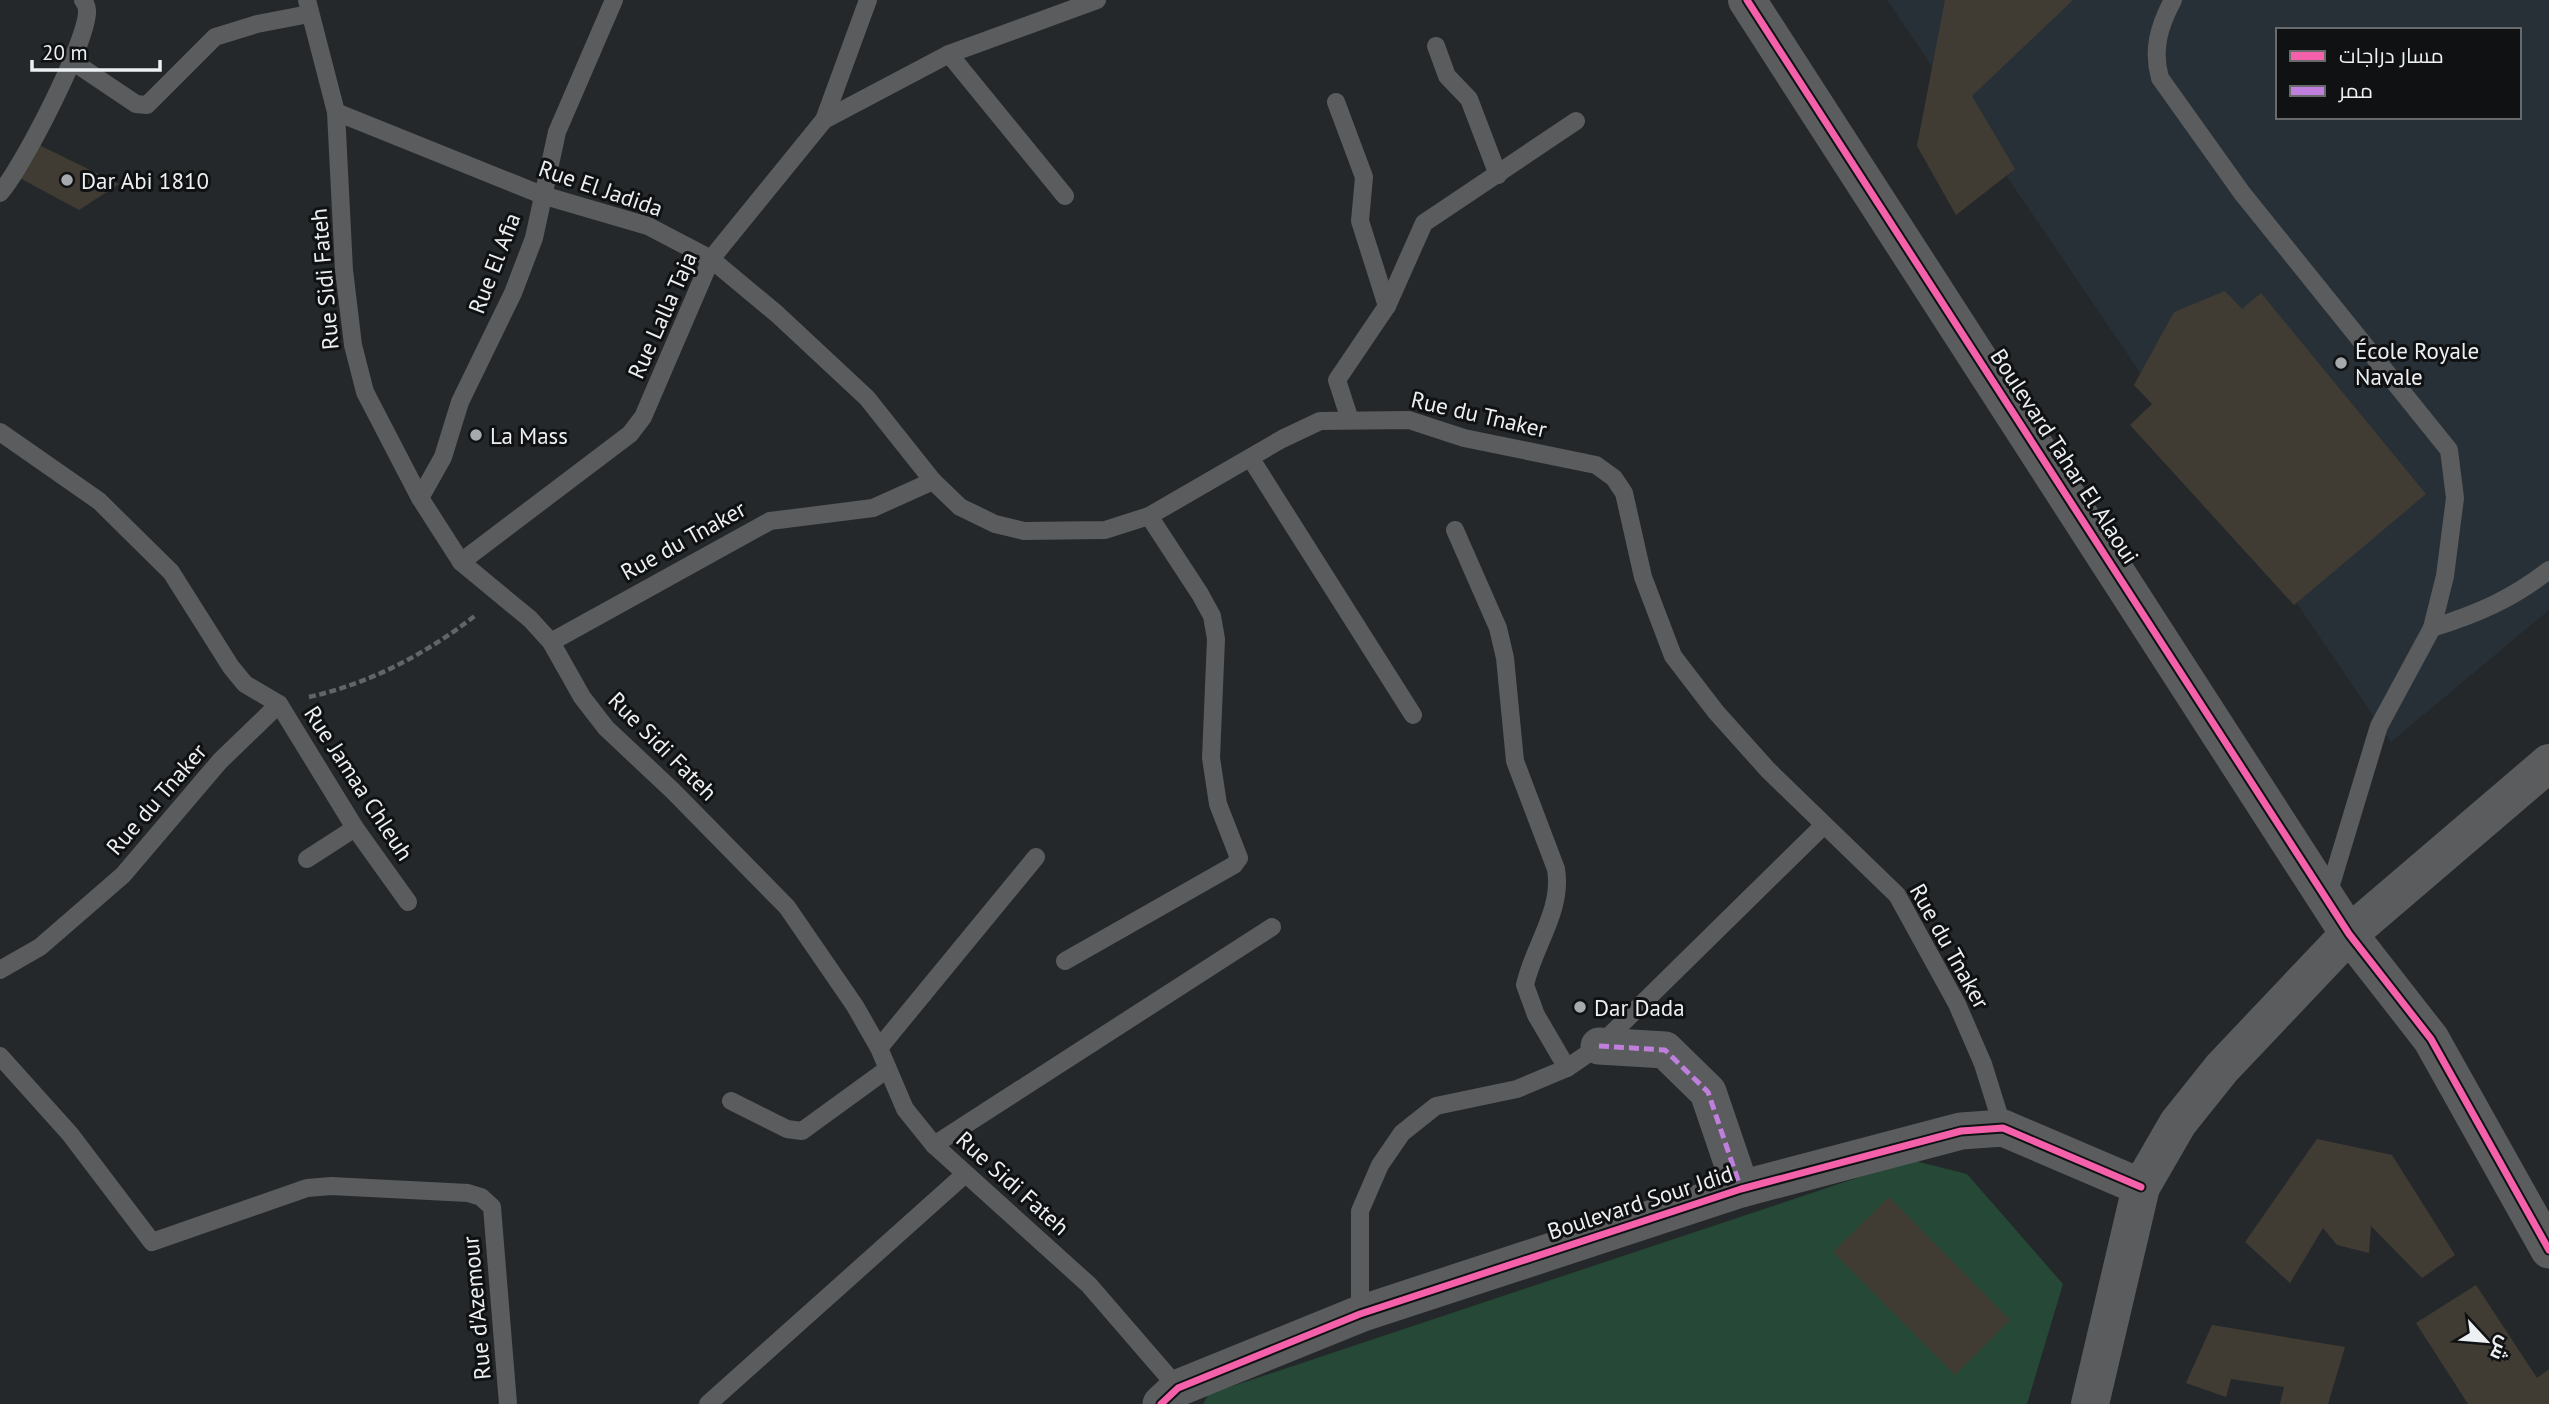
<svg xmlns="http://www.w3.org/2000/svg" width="2549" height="1404" viewBox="0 0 2549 1404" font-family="'PT Sans',Cairo,sans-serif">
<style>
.built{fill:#283037;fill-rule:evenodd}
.green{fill:#254837}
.building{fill:#403c34}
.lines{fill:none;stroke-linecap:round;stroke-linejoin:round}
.path{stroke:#626465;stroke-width:4.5;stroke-dasharray:7 3.5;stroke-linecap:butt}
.lane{stroke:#5a5c5d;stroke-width:18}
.street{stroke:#5a5c5d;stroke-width:37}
.secondary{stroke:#5a5c5d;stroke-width:38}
.quiet{stroke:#c07fdc;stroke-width:5;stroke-dasharray:10 5;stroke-linecap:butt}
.cycleway-casing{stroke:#0f1112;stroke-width:11}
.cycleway{stroke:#f560ab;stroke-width:7}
.poi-dot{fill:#a7aaac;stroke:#0f1112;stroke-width:2.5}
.labels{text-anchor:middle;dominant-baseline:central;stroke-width:6;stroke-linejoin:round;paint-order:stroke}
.poi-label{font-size:23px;fill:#edf0f2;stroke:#0f1112;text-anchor:start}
.street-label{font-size:23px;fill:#edf0f2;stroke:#0f1112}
</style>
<rect width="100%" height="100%" fill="#25282a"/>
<path class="built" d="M1887 0H2549V610L2391 742ZM2278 30H2519V117H2278Z"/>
<path class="green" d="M1911 1160 1967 1174 2063 1284 2027 1404H1203L1209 1394Z"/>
<g class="building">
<path d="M1945 0H2073L1972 96 2015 169 1956 215 1917 146Z"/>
<path d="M37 144 119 184 79 210 16 176Z"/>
<path d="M2225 291 2242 309 2261 293 2426 494 2294 605 2130 425 2152 404 2134 385 2174 312Z"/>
<path d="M2317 1139 2392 1155 2455 1255 2422 1278 2371 1226 2369 1253 2337 1245 2323 1228 2290 1283 2245 1242Z"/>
<path d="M1889 1197 2010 1320 1955 1375 1833 1252Z"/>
<path d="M2476 1285 2537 1378 2549 1369V1404H2468L2416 1323Z"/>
<path d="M2212 1325 2345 1347 2328 1404H2280L2284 1387 2231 1379 2226 1397 2186 1383Z"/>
</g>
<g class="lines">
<path class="path" d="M309 697C371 683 426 654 476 615"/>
<g class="lane">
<path d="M307 0 336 112 344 270 353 345 365 392 420 498 461 562 530 619 551 642 582 697 606 728 673 791 787 907 855 1006 879 1048 905 1109 934 1145 1089 1285 1178 1388"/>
<path d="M2173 0C2159 26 2152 50 2160 78L2242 193 2449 450 2455 498 2445 576 2432 628 2379 726 2327 898"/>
<path d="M1436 46 1447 76 1469 99 1498 175"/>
<path d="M949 54 1065 196"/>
<path d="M72 61 136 104 147 105 215 37 257 24 309 14"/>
<path d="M1336 102 1364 177 1360 221 1387 306"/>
<path d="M336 112 542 195 648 226 711 259 777 314 867 398 933 481"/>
<path d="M824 120 949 54 1097 0"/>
<path d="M0 193C21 170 89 39 87 10 87 6 85 3 83 0"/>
<path d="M1350 420 1337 380 1387 306 1424 223 1576 121"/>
<path d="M0 432 99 501 171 572 231 667 245 684 279 704 355 828 408 902"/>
<path d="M1251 459 1413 715"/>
<path d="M420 498 443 457 460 402 513 293 534 238 557 132 614 0"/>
<path d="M1455 530 1498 628 1505 658 1515 761 1556 869C1563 910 1534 945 1525 985L1536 1015 1567 1068"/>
<path d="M461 562 630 434 643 417 711 259 824 120 868 0"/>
<path d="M2432 628C2477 614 2512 599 2549 570"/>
<path d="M551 642 770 521 873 508 933 481 960 507 995 524 1024 531 1105 530 1149 516 1282 439 1320 421 1409 420 1464 438 1596 465 1614 478 1624 493 1643 577 1673 656 1716 712 1768 770 1897 895 1957 1004 1983 1064 2003 1128"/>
<path d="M307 859 355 828"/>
<path d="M1065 961 1234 865 1239 858 1218 804 1211 758 1216 639 1212 616 1200 594 1149 516"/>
<path d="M0 970 40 947 123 875 220 761 279 704"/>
<path d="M879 1048 1036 857"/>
<path d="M0 1056 70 1134 152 1242 307 1188 331 1186 468 1193 481 1197 492 1207 508 1404"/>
<path d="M731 1101 787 1129 802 1131 886 1070"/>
<path d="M934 1145 1272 927"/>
<path d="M1360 1314V1211L1380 1165 1402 1133 1436 1106 1517 1089 1567 1068 1599 1046 1823 826"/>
<path d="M708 1404 964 1175"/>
</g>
<g class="street">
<path d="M2349 934 2431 1039 2549 1250"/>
<path d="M1599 1046 1665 1050 1708 1092 1741 1189"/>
<path d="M1161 1404 1178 1388 1360 1314 1741 1189 1961 1131 2003 1128 2141 1187"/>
</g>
<g class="secondary">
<path d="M1747 0 2349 934"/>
<path d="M2090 1404 2141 1187 2178 1123 2222 1068 2349 934 2549 763"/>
</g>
<path class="quiet" d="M1599 1046 1665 1050 1708 1092 1741 1189"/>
<g class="cycleway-casing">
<g id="cycleway">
<path d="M1747 0 2349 934 2431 1039 2549 1250"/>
<path d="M1161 1404 1178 1388 1360 1314 1741 1189 1961 1131 2003 1128 2141 1187"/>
</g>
</g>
<use href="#cycleway" class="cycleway"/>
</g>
<g class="poi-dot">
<circle cx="67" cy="180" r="7"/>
<circle cx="2341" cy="363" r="7"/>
<circle cx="476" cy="435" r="7"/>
<circle cx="1580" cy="1007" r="7"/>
</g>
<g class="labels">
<g class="poi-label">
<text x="81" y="180">Dar Abi 1810</text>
<text x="2355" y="350">École Royale<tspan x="2355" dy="26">Navale</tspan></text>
<text x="490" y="435">La Mass</text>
<text x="1594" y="1007">Dar Dada</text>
</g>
<g class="street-label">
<text transform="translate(601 188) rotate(19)">Rue El Jadida</text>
<text transform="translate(494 263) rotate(-69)">Rue El Afia</text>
<text transform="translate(324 279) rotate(-95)">Rue Sidi Fateh</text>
<text transform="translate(662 315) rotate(-66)">Rue Lalla Taja</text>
<text transform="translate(1479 414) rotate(13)">Rue du Tnaker</text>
<text transform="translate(2065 456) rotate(57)">Boulevard Tahar El Alaoui</text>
<text transform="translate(683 540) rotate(-29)">Rue du Tnaker</text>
<text transform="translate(663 746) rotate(45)">Rue Sidi Fateh</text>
<text transform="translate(359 783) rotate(57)">Rue Jamaa Chleuh</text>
<text transform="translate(156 799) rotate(-49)">Rue du Tnaker</text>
<text transform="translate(1950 946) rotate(61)">Rue du Tnaker</text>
<text transform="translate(1013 1183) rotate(42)">Rue Sidi Fateh</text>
<text transform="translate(1640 1202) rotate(-18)">Boulevard Sour Jdid</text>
<text transform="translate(476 1308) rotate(-95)">Rue d'Azemour</text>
</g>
</g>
<rect x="2276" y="28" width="245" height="91" fill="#0f1112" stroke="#686a6c" stroke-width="2"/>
<rect x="2290" y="51" width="35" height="10" fill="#f560ab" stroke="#686a6c" stroke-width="2"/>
<text x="2339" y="63" font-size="21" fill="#edf0f2">مسار دراجات</text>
<rect x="2290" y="86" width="35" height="10" fill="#c07fdc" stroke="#686a6c" stroke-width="2"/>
<text x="2339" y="98" font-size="21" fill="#edf0f2">ممر</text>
<g transform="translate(2486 1341) rotate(116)" stroke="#0f1112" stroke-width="5" paint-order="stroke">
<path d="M0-5L12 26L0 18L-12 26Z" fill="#edf0f2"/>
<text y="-10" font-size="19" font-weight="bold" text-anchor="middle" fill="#edf0f2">ش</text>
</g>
<path d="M32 60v10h128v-10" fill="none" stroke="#edf0f2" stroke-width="3.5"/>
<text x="42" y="60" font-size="21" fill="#edf0f2" stroke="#0f1112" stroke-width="5" paint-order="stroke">20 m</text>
</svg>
